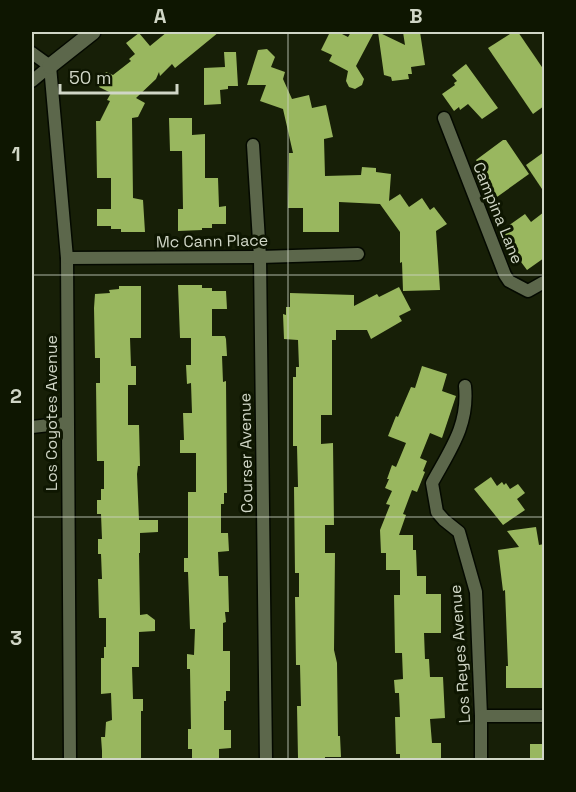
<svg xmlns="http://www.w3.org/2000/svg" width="576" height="792" viewBox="0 0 576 792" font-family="'Space Grotesk',sans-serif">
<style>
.building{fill:#99b75f}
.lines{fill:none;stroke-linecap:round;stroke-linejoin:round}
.minor-casing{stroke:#040900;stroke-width:15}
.tertiary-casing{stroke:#040900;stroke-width:18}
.minor{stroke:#5c674b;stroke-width:12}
.tertiary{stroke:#5c674b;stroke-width:15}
.grid{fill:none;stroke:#d0d6c6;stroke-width:1.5;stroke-opacity:0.55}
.labels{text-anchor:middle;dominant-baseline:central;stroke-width:6;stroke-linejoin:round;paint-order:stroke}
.street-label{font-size:16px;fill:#d0d6c6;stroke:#0e1601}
.neatline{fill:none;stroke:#d0d6c6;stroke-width:2}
.grid-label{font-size:20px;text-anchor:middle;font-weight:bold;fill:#d0d6c6}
</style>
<rect width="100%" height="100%" fill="#171f07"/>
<g class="building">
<path d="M167 32H219L175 68 172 64 160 76 159 72 156 79 136 98 145 103 138 117 132 118 133 198 143 200 145 232H121V229H111V226H97V209H111V178H97L96 121H100L110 101 107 100 111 93 99 87 106 72 113 75 131 61 129 59 135 54 126 43 139 33 150 46Z"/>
<path d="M330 32H338L348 37 351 32H374L356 66 364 79 362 85 355 89 349 87 346 81 348 71 329 61 332 55 321 50Z"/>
<path d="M378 32 405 45 403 32H420L425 65 411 67 412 74H408L409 79 392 81 391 77 384 75Z"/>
<path d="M513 32H518L544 70V106L533 114 488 48Z"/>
<path d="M267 49 275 57 271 67 285 72 283 79 292 99 309 95 312 108 326 105 333 137 324 139 325 176 361 175 362 167 376 168V172L391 174 389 201 400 194 409 207 422 198 430 210 434 207 447 224 436 231 440 290 403 291 402 262 400 263V232L380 204 339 202V232H303V208H288L289 153H293L283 109 260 101 266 85H247L258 50Z"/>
<path d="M224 52H236L238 86H228V89L220 90 221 104 204 105V68L225 67Z"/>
<path d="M466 64 498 108 482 119 468 104 460 110 459 107 454 111 442 94 455 85 454 83 457 81 452 75Z"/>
<path d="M169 118H192V135L205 134V178H218L219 207 226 206V224H212V228H202V230L178 231V209H183L182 151H170Z"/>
<path d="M503 140H506L529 174 497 197 481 176 483 175 480 170 482 169 476 160Z"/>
<path d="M544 152V192L526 165Z"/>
<path d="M544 212V258L527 270 501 235V231L525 214 531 222Z"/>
<path d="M178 285H202V288H212V291H226L227 309H212V336H225L226 339 227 356H222L223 382 226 381 227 493H224V504H221V533H228L229 551 218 552 219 576H228L229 612H225L226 622 223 623V651H230V691H226V701H224V730H231V748L219 749V760H192V749H188V729H191L190 669H187V654L194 655 195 629H190L188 572H184V558H188V492H196V453H180V440H184L183 413H192L191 383 187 384 186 365H191V338H180Z"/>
<path d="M119 286H141V338H130L131 366H136V385H128V425H139L140 466H138L137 474 139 520H158V532L140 533V553H139L140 615 147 614 155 620V631L139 632V667H132L133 699H143V711H141V760H102V751L101 737H105L106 722 112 720 111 693 101 694V658H104V647H106V618H99L98 579H102L101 554H98V539H102L101 514H97V500H101V489H104V461H97L96 383H100V358H95L94 308 95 294 110 293 109 290 119 289Z"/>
<path d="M399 287 411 310 399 316 402 321 371 339 367 330H336V340H332V415H321V444L333 443 334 525H325V553H335L334 650 337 663 338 736H340L341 757H325V760H314V758H298L297 706H301L300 665H296L295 597H299V573H295L294 487H298L297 446H293V377H296V367H299L298 340 284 339 283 314 286 315V307H290V293L354 295V306L377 294 379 297Z"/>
<path d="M422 366 447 374 442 391 456 396 442 438 430 433 420 458 427 461 423 471 425 472 417 492 412 490 403 514 406 515 399 535H413V550H416L417 576H426V594H441V633H424L425 659H429L430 677H443L445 718 430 719 432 743H441V759L400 760V754H396L395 717H400L399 693H395L394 680 403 679 402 653H395L394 595H400V570H386V553H381L380 530 390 505 386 504 392 491 385 488 389 479H387L392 465 396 467 406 443 388 436 396 416 398 417 411 387 415 388Z"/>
<path d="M491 477 497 486 502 482 504 485 506 483 510 489 518 484 525 493 517 499 525 510 503 525 474 489Z"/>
<path d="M536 527 539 545 544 544V688H506V666H508L505 590 503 591 498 550 519 547 507 531Z"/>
<rect x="530" y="744" width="14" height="16"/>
</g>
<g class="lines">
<g class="minor-casing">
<g id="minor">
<path d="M32 53 50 66"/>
<path d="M50 66 67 258 70 760"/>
<path d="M32 81 50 66"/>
<path d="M444 118 505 275 509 281 528 291 544 282"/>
<path d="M253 145 260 257 266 760"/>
<path d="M67 258 260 257 358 254"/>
<path d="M465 386C469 425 450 450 432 483L437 512 444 520 459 532 476 592 481 716V760"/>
<path d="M32 427 67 423"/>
<path d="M481 716H544"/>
</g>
</g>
<g class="tertiary-casing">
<path id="tertiary" d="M50 66 93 32"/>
</g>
<use href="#minor" class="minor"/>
<use href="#tertiary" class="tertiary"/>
</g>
<path class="grid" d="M288 32V760M32 275H544M32 517H544"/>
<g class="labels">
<g class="street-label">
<text transform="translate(498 213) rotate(68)">Campina Lane</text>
<text transform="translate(212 241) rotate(-1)">Mc Cann Place</text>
<text transform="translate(51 413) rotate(-90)">Los Coyotes Avenue</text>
<text transform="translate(246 453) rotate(-91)">Courser Avenue</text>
<text transform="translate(460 654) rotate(-94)">Los Reyes Avenue</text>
</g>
</g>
<rect width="576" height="792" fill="none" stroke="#0e1601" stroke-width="66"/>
<path d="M60 84v9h117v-9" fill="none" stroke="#d0d6c6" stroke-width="3"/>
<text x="69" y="84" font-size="18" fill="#d0d6c6" stroke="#0e1601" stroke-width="4.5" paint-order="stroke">50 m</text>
<rect x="33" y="33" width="510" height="726" class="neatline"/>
<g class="grid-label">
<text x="160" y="23">A</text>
<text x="416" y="23">B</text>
<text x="16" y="161">1</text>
<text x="16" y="403">2</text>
<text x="16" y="645">3</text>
</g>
</svg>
